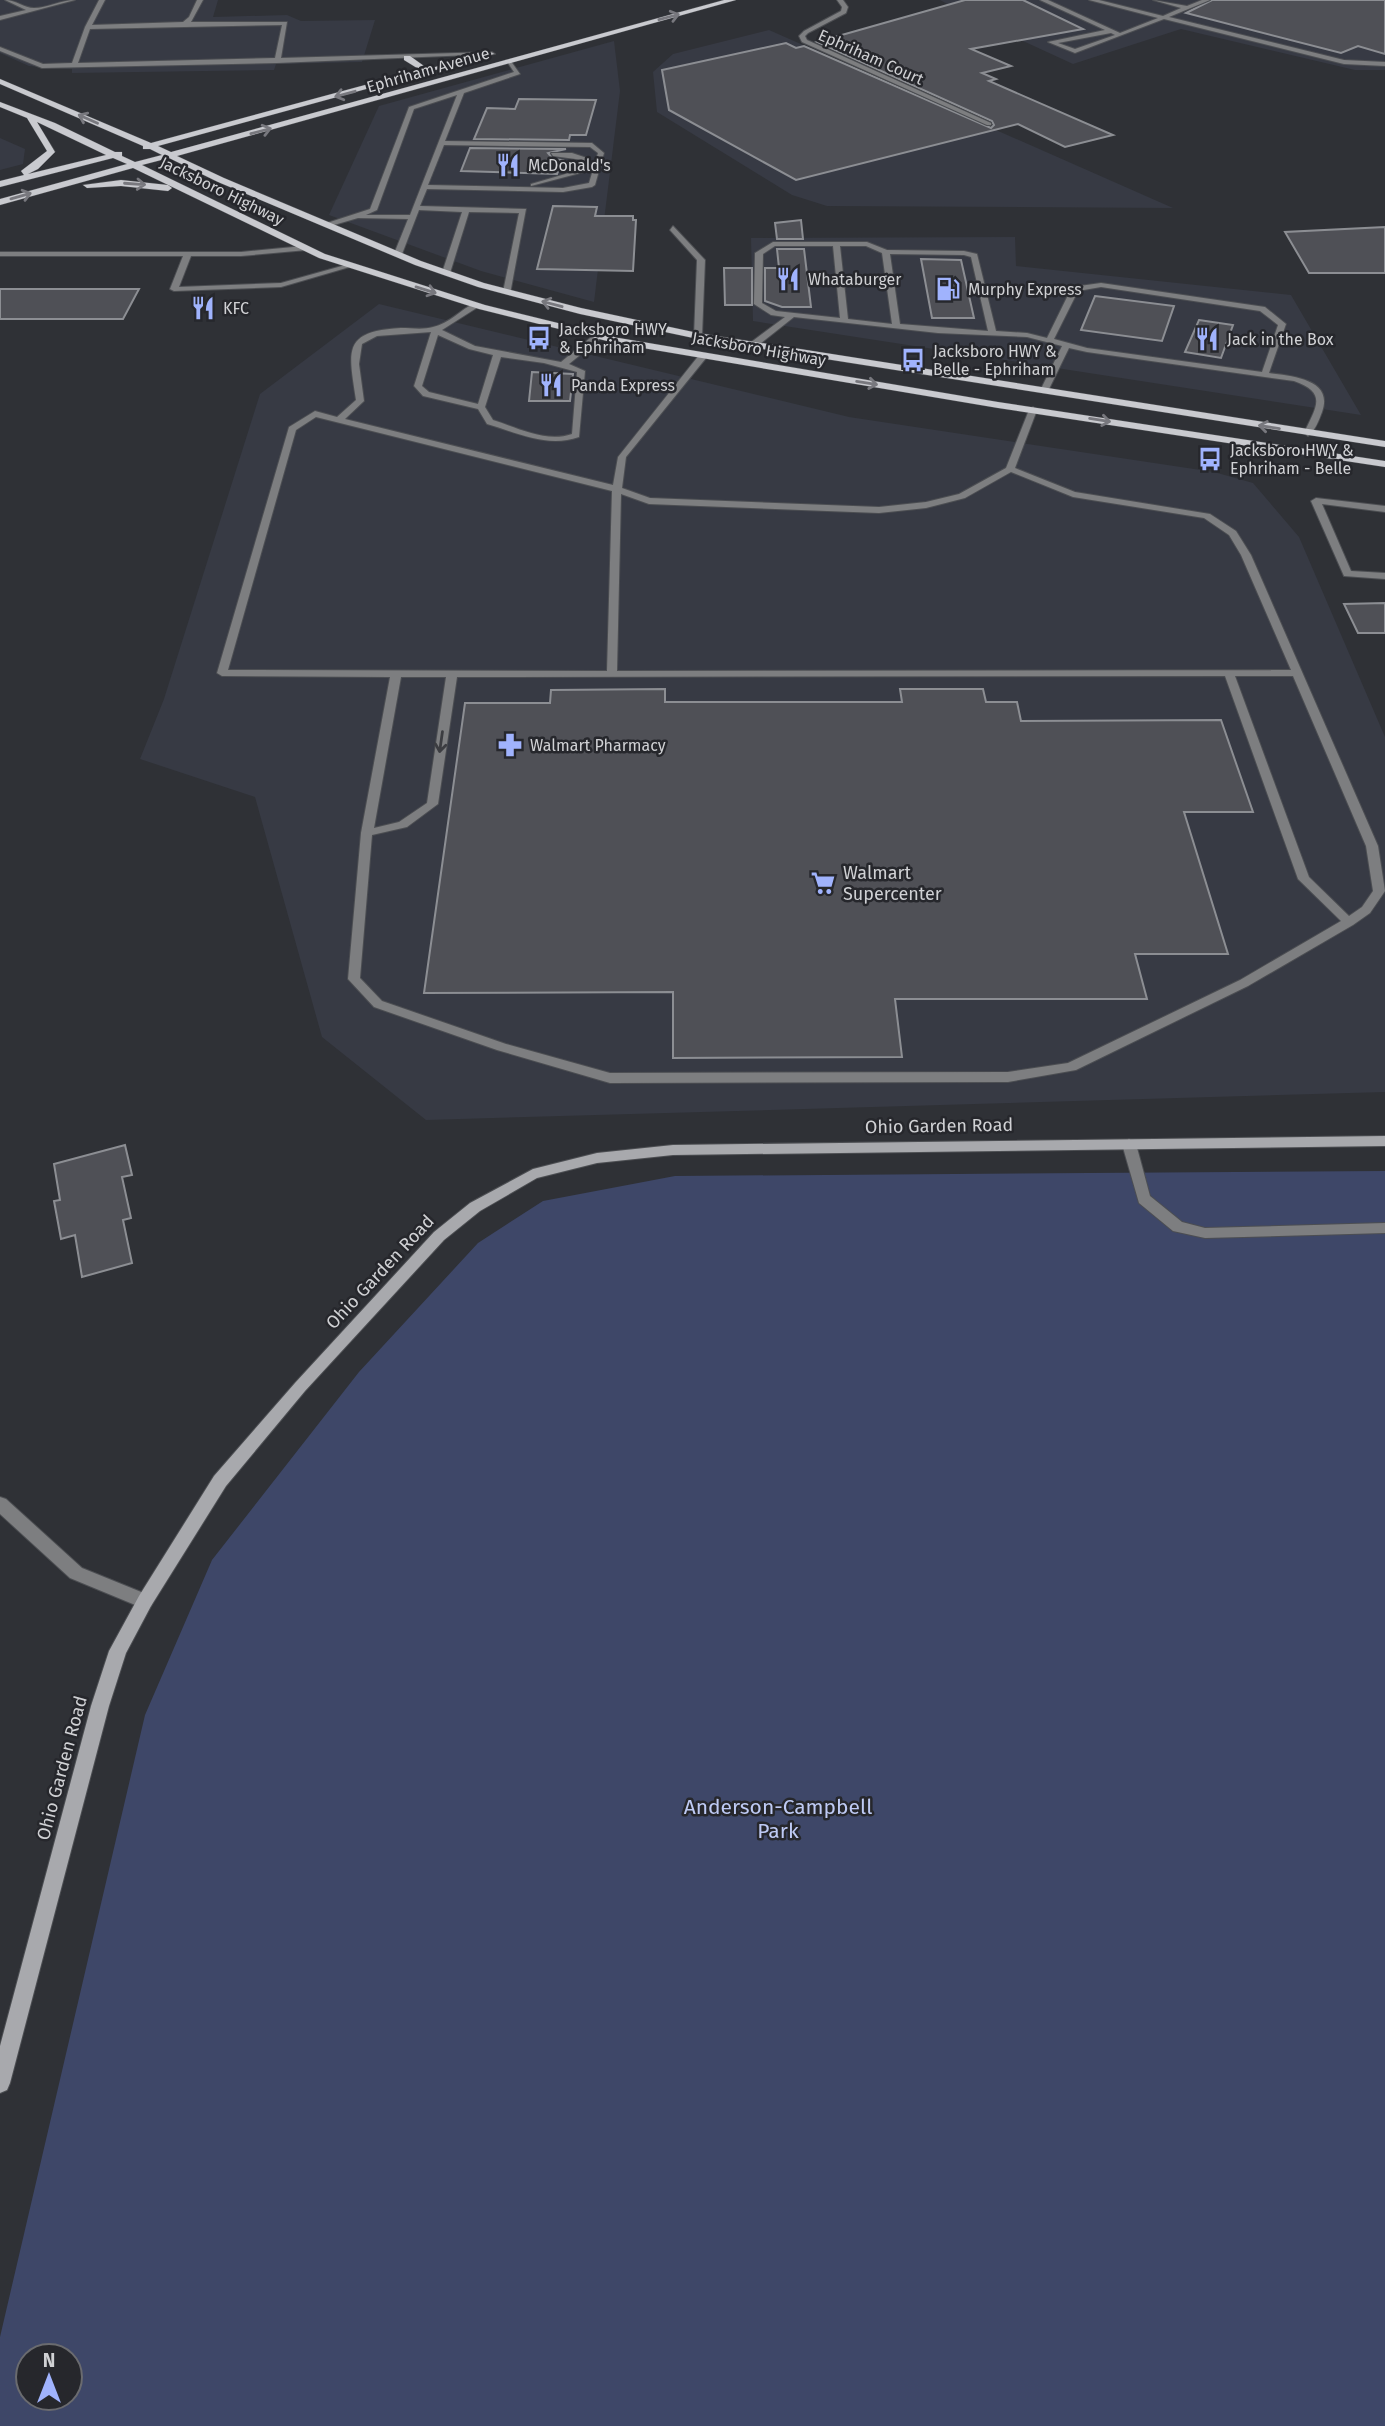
<svg xmlns="http://www.w3.org/2000/svg" width="1385" height="2426" viewBox="0 0 1385 2426" font-family="'Fira Sans',sans-serif">
<style>
.built{fill:#373a44}
.green{fill:#3e4768;fill-rule:evenodd}
.building{fill:#4f5056;stroke:#8c8e93;stroke-width:2}
.lines{fill:none;stroke-linecap:round;stroke-linejoin:round}
.lane-casing{stroke:#4c4e52;stroke-width:2}
.street-casing{stroke:#4c4e52;stroke-width:2}
.secondary-casing{stroke:#4c4e52;stroke-width:2}
.primary-casing{stroke:#4c4e52;stroke-width:1}
.lane{fill:#7d7e80;fill-rule:evenodd}
.street{fill:#7d7e80;fill-rule:evenodd}
.secondary{fill:#a8a9ad;fill-rule:evenodd}
.primary{fill:#c9cacf;fill-rule:evenodd}
.oneway{stroke:#78787e}
.oneway2{stroke:#3c3d41}
.labels{text-anchor:middle;dominant-baseline:central;stroke-width:5;stroke-linejoin:round;paint-order:stroke}
.far-street-label{font-size:16px;fill:#d0d1d4;stroke:#26272c}
.far-poi-label{font-size:16px;fill:#d0d1d4;stroke:#26272c;text-anchor:start}
.poi-label{font-size:18px;fill:#d0d1d4;stroke:#26272c;text-anchor:start}
.street-label{font-size:18px;fill:#d0d1d4;stroke:#26272c}
.near-park-label{font-size:21px;fill:#becaf4;stroke:#26272c}
</style>
<rect width="100%" height="100%" fill="#2f3136"/>
<g class="built">
<path d="M0 0H218L213 17 287 15 301 21 375 20 362 62 276 64 274 70 72 73V69L29 66 0 53Z"/>
<path d="M940 0H1385V70H1355L1181 29 1073 64 975 19Z"/>
<path d="M769 30 1173 208 827 206 792 195 657 112 653 72 673 54Z"/>
<path d="M614 41 620 91 594 302 481 271 329 215 379 106Z"/>
<path d="M0 138 25 149 23 164 0 170Z"/>
<path d="M1015 237 1016 266 1291 295 1361 415 753 321 751 238Z"/>
<path d="M379 304 849 417 1214 472 1253 483 1299 537 1385 737V1092L426 1120 322 1037 255 797 140 759 164 699 260 394Z"/>
</g>
<path class="green" d="M1385 1171V2426H0V2337L145 1715 212 1560 359 1372 478 1243 543 1201 675 1176ZM28 2356H70V2398H28Z"/>
<g class="building">
<path d="M965 0H1023L1083 29 971 49 1011 66 982 73 996 79 989 81 1113 135 1065 147 1018 124 796 180 669 110 662 70 786 43 796 48 804 46 991 128 994 125 992 121 817 42Z"/>
<path d="M1212 0H1385V54L1358 46 1341 53 1186 13Z"/>
<path d="M519 99 596 100 586 135H570L569 140 474 139 487 108 515 109Z"/>
<path d="M470 148 566 149 548 153 553 159 563 160 557 174 461 171Z"/>
<path d="M553 206 597 207 595 216H633V220H636L633 271 537 269Z"/>
<path d="M801 220 803 239H777L775 223Z"/>
<path d="M1385 227V273H1309L1285 232Z"/>
<path d="M777 249H804L811 307H782L765 301V268H779Z"/>
<path d="M921 259 961 260 974 318H932Z"/>
<path d="M724 268H752V305H725Z"/>
<path d="M0 289H139L123 319H0Z"/>
<path d="M1095 296 1174 306 1162 341 1081 330Z"/>
<path d="M1199 320 1233 325 1221 358 1185 352Z"/>
<path d="M532 372 573 374 570 401H529Z"/>
<path d="M1385 603V633H1358L1344 604Z"/>
<path d="M665 689V702H902L900 689H983L986 702H1017L1021 721 1221 720 1253 812H1184L1228 954H1135L1147 999H895L902 1057 673 1058V992L424 993 465 703H550L551 690Z"/>
<path d="M125 1145 132 1175 122 1177 131 1218 123 1220 132 1263 82 1277 75 1235 61 1239 54 1201 60 1200 54 1164Z"/>
</g>
<g class="lines">
<g class="lane-casing">
<g id="lane">
<path d="M5 0C16 0 24 8 34 8 47 8 61 0 75 0L0 20V16L26 10Z"/>
<path d="M99 0H105L92 25 183 22 189 17 197 0H203L191 22H287L281 58 492 52 495 54 277 63 42 68 0 51V47L43 64 72 63 85 27ZM282 25 275 58 78 63 90 29Z"/>
<path d="M1040 0H1048L1120 33 1158 18 1089 0H1099L1163 16 1181 8 1153 0 1187 6 1202 0H1210L1169 17 1344 60 1385 62V66L1344 64 1164 19 1075 53 1048 42 1105 30ZM1111 33 1115 35 1075 49 1058 43Z"/>
<path d="M506 60H510L520 74 464 93 445 141 592 143 604 153 595 185 592 187 563 192 427 189 420 206 526 209 510 294 503 292 519 213 469 212 450 273 446 275 442 273 462 212 419 210 402 254 398 256 394 254 408 219 358 218 327 227V223L370 209 409 107 514 72ZM457 95 410 215H366L377 210 414 109ZM444 145 590 147 598 153 589 183 563 188 428 185Z"/>
<path d="M551 153H572L590 159 584 172 531 186V184L579 170 583 160 553 156Z"/>
<path d="M673 226 705 260 702 336 698 338 694 336 697 260 670 230Z"/>
<path d="M773 242H867L887 250 964 251 977 254 996 331 1027 333 1047 338 1072 287 1101 283 1265 307 1286 324 1269 373C1292 376 1334 379 1322 412 1319 420 1315 431 1308 436L1304 433C1316 407 1328 393 1294 381L1087 352 1069 348 1048 391 1044 393 1040 391 1062 346 1027 337 938 333 794 317 756 347H750V343L785 317 771 315 754 304 755 253ZM775 246H833L840 318 776 311 762 303 763 254ZM840 246H866L882 253 892 324 848 319ZM890 254 964 255 971 257 988 331 900 324ZM1101 287 1260 311 1278 325 1262 372 1087 348 1054 339 1078 291Z"/>
<path d="M304 246H307V250L241 256H191L179 287 281 283 349 264 353 266 281 287 174 291 170 289 183 256H0V252H241Z"/>
<path d="M475 303 479 305 478 307 442 330 475 346 561 362 595 334H601V338L569 364 585 371 579 437C547 448 518 433 487 424L478 409 423 396 414 386 431 332 377 336 362 344 359 364 364 401 345 419 613 485 618 457 700 354H706V358L626 457 622 488 650 498 879 507 926 502 959 494 1006 468 1029 410 1033 407 1037 410 1015 468 1075 492 1210 514 1236 531 1251 555 1378 846 1385 891 1383 894 1370 913 1353 925 1248 986 1076 1070 1008 1082 610 1083 497 1050 374 1007 348 979 361 833 390 677 222 676 217 673 289 427 315 411 337 417 356 400C349 352 341 331 401 328 411 328 423 330 433 327 449 324 461 309 475 303ZM438 335 469 349 493 355 478 404 429 392 422 386ZM501 357 544 363 577 372 572 434C546 443 518 428 493 420L485 407ZM316 417 612 491 607 671 228 670 296 430ZM1011 472 1073 497 1204 518 1229 535 1241 555 1291 670 617 671 621 494 649 504 879 513 926 508 965 498ZM1225 676 1298 879 1341 921 1240 980 1068 1063 1008 1072 610 1073 506 1044 382 1001 360 978 372 835 407 827 438 804 457 677ZM1235 676H1293L1366 846 1373 891 1362 907 1349 916 1309 877ZM401 677H446L427 803 399 822 374 828Z"/>
<path d="M1316 498 1385 506V512L1322 504 1351 571 1385 573V579L1344 576 1311 501Z"/>
<path d="M1129 1139 1136 1144 1150 1196 1182 1222 1205 1228 1385 1223V1233L1205 1238 1173 1231 1139 1203 1122 1144Z"/>
</g>
</g>
<g class="street-casing">
<g id="street">
<path d="M837 0H843L848 7 846 13 808 33 805 36 807 40 991 123V125H987L802 42 799 36 804 31 841 11 842 7Z"/>
<path d="M0 1497 6 1499 82 1568 151 1596 153 1601 151 1606 145 1609 70 1578 0 1514Z"/>
</g>
</g>
<g class="secondary-casing">
<path id="secondary" d="M1385 1136V1146L673 1155 597 1163 537 1178 480 1211 444 1240 305 1391 226 1486 151 1606 126 1653 109 1706 10 2083 7 2090 0 2093V2046L91 1706 109 1651 139 1596 214 1476 295 1383 434 1232 470 1203 533 1169 597 1153 673 1145Z"/>
</g>
<g class="primary-casing">
<g id="primary">
<path d="M724 0H736L177 156 224 178 421 261 484 283 581 308 698 333 1385 441V447L698 339 580 314 478 287 415 265 218 182 169 158 142 165 325 254 485 305 619 338 998 402 1385 461V467L998 408 619 344 479 309 319 258 133 168 0 205V199L127 164 113 158 0 187V181L24 175 21 171 47 151 27 118 0 107V102L55 123 115 152H122V156L135 162 162 155 150 149H143V146L0 84V79L151 143 413 72 417 68 404 60V56H410L424 66V70L490 52 494 54 158 146 171 152ZM37 122 106 155 28 174 38 169 55 152Z"/>
<path d="M121 180 168 185 172 188 168 191 121 186 87 188 83 185Z"/>
</g>
</g>
<use href="#lane" class="lane"/>
<use href="#street" class="street"/>
<use href="#secondary" class="secondary"/>
<use href="#primary" class="primary"/>
</g>
<defs><path id="oneway-shaft" d="M-6 0H5M1.5-3L5.5 0L1.5 3" fill="none" stroke-width="1.6" stroke-linecap="round" stroke-linejoin="round" transform="scale(1.75)"/></defs>
<g class="oneway">
<use href="#oneway-shaft" transform="translate(669 17) rotate(-15)"/>
<use href="#oneway-shaft" transform="translate(345 94) rotate(165)"/>
<use href="#oneway-shaft" transform="translate(88 119) rotate(-156)"/>
<use href="#oneway-shaft" transform="translate(261 131) rotate(-15)"/>
<use href="#oneway-shaft" transform="translate(135 184) rotate(4)"/>
<use href="#oneway-shaft" transform="translate(21 196) rotate(-16)"/>
<use href="#oneway-shaft" transform="translate(426 290) rotate(17)"/>
<use href="#oneway-shaft" transform="translate(552 304) rotate(-165)"/>
<use href="#oneway-shaft" transform="translate(867 383) rotate(9)"/>
<use href="#oneway-shaft" transform="translate(1100 420) rotate(9)"/>
<use href="#oneway-shaft" transform="translate(1269 427) rotate(-171)"/>
</g>
<use class="oneway2" href="#oneway-shaft" transform="translate(441 742) rotate(98)"/>
<defs>
<g id="restaurant-bare" transform="scale(1.89)"><path d="M-5-6h1v4h1v-4h1v4h1v-4h1v5L-1.5 .5V6h-2V.5L-5-1ZM5-6V6H3V1.5H1.5Q1.5-4 5-6Z" fill="#a0b3fd" stroke="#26272c" stroke-width="2.5" paint-order="stroke"/></g>
<g id="fuel-bare" transform="scale(1.89)"><path d="M-5.5-6h7V0h2V4h1.3V-2.5L3-4.5l.8-.8L6-3V5H2.5V1h-1V6h-7ZM-4.2-4.7v3.2H.2V-4.7Z" fill="#a0b3fd" stroke="#26272c" stroke-width="2.5" paint-order="stroke"/></g>
<g id="bus-bare" transform="scale(1.89)"><path d="M-5-6H5V4H4V6H2V4H-2V6H-4V4H-5ZM-3.5-4V0h7V-4ZM-3.5 1.2v1.5H-2V1.2ZM2 1.2v1.5H3.5V1.2Z" fill="#a0b3fd" stroke="#26272c" stroke-width="2.5" paint-order="stroke"/></g>
<g id="pharmacy-bare" transform="scale(1.89)"><path d="M-2-6h4v4h4v4h-4v4h-4v-4h-4v-4h4Z" fill="#a0b3fd" stroke="#26272c" stroke-width="2.5" paint-order="stroke"/></g>
<g id="supermarket-bare" transform="scale(1.89)"><path d="M-6-5.5h2.5l.6 2H6L4.5 2H-2.5L-4.4-4H-6ZM-1.5 3.2a1.3 1.3 0 1 0 .1 0ZM3 3.2a1.3 1.3 0 1 0 .1 0Z" fill="#a0b3fd" stroke="#26272c" stroke-width="2.5" paint-order="stroke"/></g>
</defs>
<g fill-rule="evenodd">
<use href="#restaurant-bare" x="508" y="165"/>
<use href="#restaurant-bare" x="788" y="279"/>
<use href="#fuel-bare" x="948" y="289"/>
<use href="#restaurant-bare" x="203" y="308"/>
<use href="#bus-bare" x="539" y="338"/>
<use href="#restaurant-bare" x="1207" y="339"/>
<use href="#bus-bare" x="913" y="360"/>
<use href="#restaurant-bare" x="551" y="385"/>
<use href="#bus-bare" x="1210" y="459"/>
<use href="#pharmacy-bare" x="510" y="745"/>
<use href="#supermarket-bare" x="823" y="883"/>
</g>
<g class="labels">
<g class="far-street-label">
<text transform="translate(871 57) rotate(24)">Ephriham Court</text>
<text transform="translate(428 70) rotate(-16)">Ephriham Avenue</text>
<text transform="translate(222 191) rotate(26)">Jacksboro Highway</text>
<text transform="translate(759 349) rotate(10)">Jacksboro Highway</text>
</g>
<g class="far-poi-label">
<text x="528" y="165">McDonald's</text>
<text x="808" y="279">Whataburger</text>
<text x="968" y="289">Murphy Express</text>
<text x="223" y="308">KFC</text>
<text x="559" y="329">Jacksboro HWY<tspan x="559" dy="18">&amp; Ephriham</tspan></text>
<text x="1227" y="339">Jack in the Box</text>
<text x="933" y="351">Jacksboro HWY &amp;<tspan x="933" dy="18">Belle - Ephriham</tspan></text>
<text x="571" y="385">Panda Express</text>
<text x="1230" y="450">Jacksboro HWY &amp;<tspan x="1230" dy="18">Ephriham - Belle</tspan></text>
<text x="530" y="745">Walmart Pharmacy</text>
</g>
<g class="poi-label">
<text x="843" y="873">Walmart<tspan x="843" dy="21">Supercenter</tspan></text>
</g>
<g class="street-label">
<text transform="translate(939 1126) rotate(-1)">Ohio Garden Road</text>
<text transform="translate(380 1272) rotate(-47)">Ohio Garden Road</text>
<text transform="translate(62 1768) rotate(-75)">Ohio Garden Road</text>
</g>
<g class="near-park-label">
<text x="778" y="1807">Anderson-Campbell<tspan x="778" dy="24">Park</tspan></text>
</g>
</g>
<g transform="translate(49 2377)"><circle r="33" fill="#26272c" stroke="#6a6b6f" stroke-width="2"/>
<path d="M0-5L12 26L0 18L-12 26Z" fill="#a0b3fd"/>
<text y="-10" font-size="19" font-weight="bold" text-anchor="middle" fill="#d0d1d4">N</text>
</g>
</svg>
